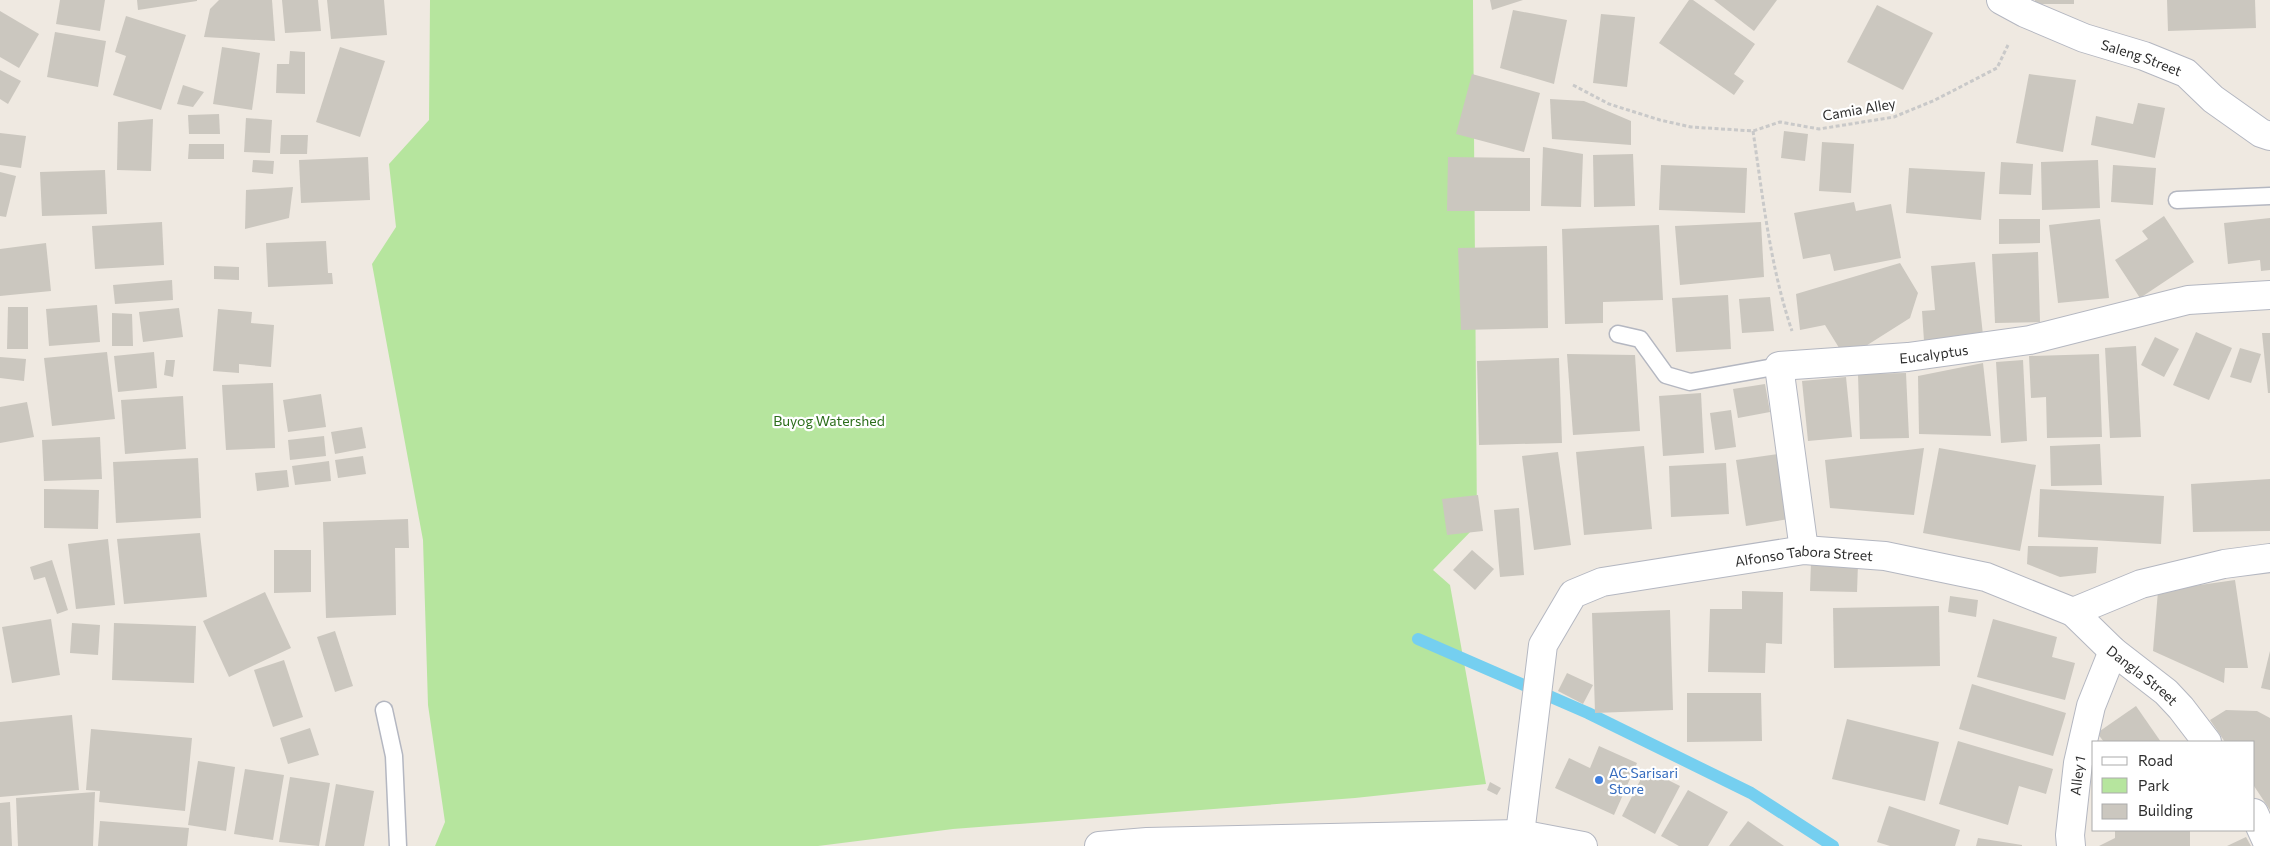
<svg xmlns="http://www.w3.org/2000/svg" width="2270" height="846" viewBox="0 0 2270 846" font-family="Commissioner,sans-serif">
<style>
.green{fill:#b6e59e}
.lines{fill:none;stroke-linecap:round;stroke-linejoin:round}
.stream{stroke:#75cff0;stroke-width:12}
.building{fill:#cbc7bf}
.service-casing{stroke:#b4b7c1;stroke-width:19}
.minor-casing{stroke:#b4b7c1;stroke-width:30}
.tertiary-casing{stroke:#b4b7c1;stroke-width:30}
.path{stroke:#c9c9c9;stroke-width:3;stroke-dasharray:4 2.5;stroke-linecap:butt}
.service{stroke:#fff;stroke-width:16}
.minor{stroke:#fff;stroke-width:28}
.tertiary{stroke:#fff;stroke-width:28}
.shop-dot{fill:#3f7fe0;stroke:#fff;stroke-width:2}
.labels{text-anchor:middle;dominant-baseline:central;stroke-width:4.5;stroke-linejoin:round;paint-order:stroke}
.street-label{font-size:14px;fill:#2e2e2e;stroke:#fff}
.park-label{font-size:14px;fill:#2c6e1b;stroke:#fff}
.shop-label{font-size:14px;fill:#366cbe;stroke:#fff;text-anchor:start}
</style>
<rect width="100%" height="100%" fill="#efe9e1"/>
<path class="green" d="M430 0H1473L1477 525 1433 570 1450 585 1486 784 1355 798 953 829 818 846H435L445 822 428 705 423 540 372 264 396 227 389 164 429 120Z"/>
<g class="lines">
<path class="stream" d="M1418 639 1588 713 1751 793 1833 846"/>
</g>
<g class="building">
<path d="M60 0H105L100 31 56 24Z"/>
<path d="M137 0H197V1L138 10Z"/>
<path d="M219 0H272L275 41 204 37 210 9Z"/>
<path d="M282 0H318L321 31 285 33Z"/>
<path d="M327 0H384L387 35 331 39Z"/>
<path d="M1490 0H1523L1492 10Z"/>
<path d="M1689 0H1693L1755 44 1734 74 1744 81 1734 95 1659 43Z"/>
<path d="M1714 0H1777L1754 31Z"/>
<rect x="2035" y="0" width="39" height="4"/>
<path d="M2167 0H2255L2256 28 2168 31Z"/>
<path d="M1877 5 1933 33 1903 90 1847 62Z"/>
<path d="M1513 10 1567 20 1554 84 1500 68Z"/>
<path d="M0 11 39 34 19 68 0 57Z"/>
<path d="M1601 14 1635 17 1627 87 1593 83Z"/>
<path d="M126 16 186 35 161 110 113 95 126 56 115 52Z"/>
<path d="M55 32 106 41 98 87 47 77Z"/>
<path d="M222 47 260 53 252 110 213 104Z"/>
<path d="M340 47 385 61 360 137 316 122Z"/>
<path d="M290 51 305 52V94L276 93 277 64H289Z"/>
<path d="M0 70 21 81 8 104 0 99Z"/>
<path d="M1472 74 1540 93 1524 152 1456 134Z"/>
<path d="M2029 74 2076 80 2063 152 2016 143Z"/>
<path d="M183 85 204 92 193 107 177 104Z"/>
<path d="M1550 99 1584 101 1631 121V145L1552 139Z"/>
<path d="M2138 103 2165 108 2155 158 2091 145 2096 116 2133 124Z"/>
<path d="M219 114 220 134H189L188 115Z"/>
<path d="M246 118 272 120 270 153 244 152Z"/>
<path d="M153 119 151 171 117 170 118 122Z"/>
<path d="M1784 131 1808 134 1805 161 1781 158Z"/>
<path d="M0 133 26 136 21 168 0 165Z"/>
<path d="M281 135H308L307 154H280Z"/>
<path d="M1822 142 1854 144 1851 193 1819 191Z"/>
<path d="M189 144H224V159H188Z"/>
<path d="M1543 147 1583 154 1581 207 1541 206Z"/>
<path d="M1633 154 1635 206 1594 207 1593 155Z"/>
<path d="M368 157 370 200 301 203 299 160Z"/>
<path d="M1448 157 1530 158V211H1447Z"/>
<path d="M253 160 274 161 273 174 252 172Z"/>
<path d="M2098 160 2100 208 2042 210 2041 162Z"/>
<path d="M2001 162 2033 164 2031 195 1999 194Z"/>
<path d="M1661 165 1747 168 1745 213 1659 210Z"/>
<path d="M2113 165 2156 168 2153 205 2111 202Z"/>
<path d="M1909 168 1985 172 1981 220 1906 213Z"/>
<path d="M105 170 107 214 42 216 40 172Z"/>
<path d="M0 172 16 176 6 217 0 216Z"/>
<path d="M293 187 289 218 245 229 246 190Z"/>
<path d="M1854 202 1856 211 1891 204 1901 258 1834 271 1830 254 1803 259 1794 213Z"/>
<path d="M2164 216 2194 262 2140 298 2115 260 2148 239 2142 231Z"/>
<path d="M2270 218V270L2261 271 2260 260 2228 264 2224 223Z"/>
<path d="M1999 219H2040V243L1999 244Z"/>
<path d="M2100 219 2109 298 2058 303 2049 225Z"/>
<path d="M162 222 164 265 95 269 92 226Z"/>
<path d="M1761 222 1764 277 1680 285 1675 226Z"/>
<path d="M1659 225 1663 300 1603 302V323L1565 324 1562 229Z"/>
<path d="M326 241 328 273H332L333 284 268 287 266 243Z"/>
<path d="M46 243 51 291 0 296V249Z"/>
<path d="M1547 246 1548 328 1461 330 1458 248Z"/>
<path d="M2038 252 2040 322 1995 323 1992 254Z"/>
<path d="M1975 262 1983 335 1924 341 1922 311 1935 310 1931 266Z"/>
<path d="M1900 263 1918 293 1910 318 1861 349 1841 351 1825 325 1800 330 1796 294Z"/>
<path d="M214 266 239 267V280L214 279Z"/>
<path d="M172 280 173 300 115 304 113 285Z"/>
<path d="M1728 295 1731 349 1676 352 1672 298Z"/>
<path d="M1770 297 1774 331 1742 333 1739 299Z"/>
<path d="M97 305 100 342 49 346 46 309Z"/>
<path d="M8 307H28V349H7Z"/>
<path d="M179 308 183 337 143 342 139 312Z"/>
<path d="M218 309 252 312 251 323 274 325 271 367 239 364V373L213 371Z"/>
<path d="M112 313 132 314 133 346H112Z"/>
<path d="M2196 332 2232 348 2209 400 2173 385Z"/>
<path d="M2262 333H2270V393H2268Z"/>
<path d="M2155 337 2179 349 2164 377 2141 365Z"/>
<path d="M2136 346 2141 437 2110 438 2105 348Z"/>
<path d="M2240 348 2261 354 2251 383 2230 377Z"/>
<path d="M107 352 115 419 52 426 44 358Z"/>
<path d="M154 352 157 388 118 392 114 356Z"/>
<path d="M1567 354 1635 355 1640 431 1573 435Z"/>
<path d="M2099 354 2102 437 2047 438 2046 397 2031 398 2029 356Z"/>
<path d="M0 357 26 359 24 381 0 378Z"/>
<path d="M1559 358 1562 443 1479 445 1477 361Z"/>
<path d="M166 360H175L173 377 164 375Z"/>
<path d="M2023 360 2027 441 2001 443 1996 362Z"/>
<path d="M1983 363 1991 436 1919 434 1918 376Z"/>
<path d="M1906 373 1909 438 1860 439 1858 374Z"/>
<path d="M1846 377 1852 437 1808 441 1802 381Z"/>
<path d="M273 383 275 448 226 450 222 385Z"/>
<path d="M1765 384 1770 412 1738 418 1733 389Z"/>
<path d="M1701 393 1704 453 1663 456 1659 396Z"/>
<path d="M321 394 326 427 288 432 283 400Z"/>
<path d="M183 396 186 449 125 454 121 400Z"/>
<path d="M27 402 34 437 0 443V407Z"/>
<path d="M1731 410 1736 447 1715 450 1710 413Z"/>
<path d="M362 427 366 448 335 454 331 432Z"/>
<path d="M324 436 326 456 290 460 288 440Z"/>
<path d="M100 437 102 479 44 481 42 440Z"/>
<path d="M2100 444 2102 485 2051 486 2050 446Z"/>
<path d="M1644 446 1652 529 1584 535 1576 452Z"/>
<path d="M1924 448 1914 515 1830 508 1825 460Z"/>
<path d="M1939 448 2036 465 2020 551 1923 533Z"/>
<path d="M1558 452 1571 545 1534 550 1522 456Z"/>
<path d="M1778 454 1789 519 1746 526 1736 460Z"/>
<path d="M363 456 366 474 338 478 335 460Z"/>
<path d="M198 458 201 518 116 523 113 462Z"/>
<path d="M329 461 331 481 295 485 292 466Z"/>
<path d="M1726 463 1729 514 1671 517 1669 466Z"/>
<path d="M287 470 289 487 257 491 255 473Z"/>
<path d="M2270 479V531L2193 532 2191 484Z"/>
<path d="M44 489 99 490 98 529 44 528Z"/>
<path d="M2040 489 2164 496 2161 544 2038 537Z"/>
<path d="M1478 495 1483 531 1447 535 1442 499Z"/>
<path d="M1519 508 1524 575 1500 577 1494 510Z"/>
<path d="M408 519 409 548H395L396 615 326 618 323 522Z"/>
<path d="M200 533 207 597 124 604 117 539Z"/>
<path d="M108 539 115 605 76 609 68 544Z"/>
<path d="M2028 546 2098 547 2096 573 2060 577 2027 564Z"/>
<path d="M274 550H311V592L274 593Z"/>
<path d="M1472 550 1494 569 1475 590 1453 570Z"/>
<path d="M52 560 68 610 57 614 45 577 34 580 30 567Z"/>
<path d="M1811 562 1858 564 1857 592 1810 591Z"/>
<path d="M2235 580 2248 668H2225L2224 683 2153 651 2158 591Z"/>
<path d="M1742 591 1783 592 1782 644 1766 643 1765 673 1708 672 1710 609H1742Z"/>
<path d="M265 592 291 648 229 677 203 621Z"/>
<path d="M1950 596 1978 600 1976 617 1948 612Z"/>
<path d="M1939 606 1940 666 1834 668 1833 608Z"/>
<path d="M1670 610 1673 710 1595 713 1592 613Z"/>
<path d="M51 619 60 675 12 683 2 627Z"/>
<path d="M1993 619 2057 637 2052 657 2075 663 2065 700 1977 677Z"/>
<path d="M72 623 100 625 98 655 70 653Z"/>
<path d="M114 623 196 626 194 683 112 680Z"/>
<path d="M335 631 353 686 335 692 317 637Z"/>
<path d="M2270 651V690L2261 688Z"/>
<path d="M284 660 303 717 273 727 254 670Z"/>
<path d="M1567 673 1593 685 1583 704 1558 691Z"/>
<path d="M1972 684 2066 713 2053 756 1959 729Z"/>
<path d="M1687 693H1761L1762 741 1687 742Z"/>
<path d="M2136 706 2161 742H2104L2097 733Z"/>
<path d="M2226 710 2257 711 2270 718V810L2254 786V742H2225L2210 720Z"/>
<path d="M72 715 79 790 0 797V722Z"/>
<path d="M1847 719 1939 742 1925 801 1832 779Z"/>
<path d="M310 728 319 755 288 764 280 738Z"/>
<path d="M91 729 192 738 185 811 99 802 100 791 86 790Z"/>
<path d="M1958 741 2053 769 2046 794 2019 786 2008 825 1939 804Z"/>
<path d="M1599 746 1637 763 1614 815 1555 788 1569 758 1590 768Z"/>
<path d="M198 761 235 767 226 831 188 825Z"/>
<path d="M245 769 284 775 273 840 234 834Z"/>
<path d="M1646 769 1680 786 1655 834 1622 816Z"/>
<path d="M290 777 330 783 319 846 279 842Z"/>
<path d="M1490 782 1501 788 1497 795 1487 790Z"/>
<path d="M336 784 374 791 364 846H325Z"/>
<path d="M1688 790 1728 812 1708 846H1679L1661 836Z"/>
<path d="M95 792 93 846H18L16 798Z"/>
<path d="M10 802 12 846H0V803Z"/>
<path d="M1889 806 1960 830 1955 846H1890L1877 842Z"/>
<path d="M100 821 189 828 187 846H98Z"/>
<path d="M1748 821 1784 846H1729Z"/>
<path d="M2115 830H2190V846H2099L2115 838Z"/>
<path d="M2246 837 2251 846H2227Z"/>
<path d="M1978 838 2022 845V846H1976Z"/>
</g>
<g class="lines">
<g class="service-casing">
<g id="service">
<path d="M2177 200 2270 196"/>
<path d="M1618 334 1640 339 1666 375 1690 382 1779 366"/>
<path d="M384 710 394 756 398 846"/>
</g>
</g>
<g class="minor-casing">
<g id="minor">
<path id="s1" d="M2001 0 2025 13 2084 38 2144 56 2186 73 2213 99 2261 133 2270 136"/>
<path id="s2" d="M1804 550 1779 366 1908 357 2030 340 2188 300 2270 295"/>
<path id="s3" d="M2073 612 2113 651 2166 692 2181 708 2207 742"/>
<path d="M2254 813 2269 846"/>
<path id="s4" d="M1520 834 1543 645 1573 594 1602 582 1804 550 1885 556 1986 577 2073 612 2141 584 2224 564 2270 558"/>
<path id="s5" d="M2071 846 2070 835 2078 763 2091 706 2113 651"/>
</g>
</g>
<g class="tertiary-casing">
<path id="tertiary" d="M1099 846 1147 842 1520 834 1583 846"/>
</g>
<g class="path">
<path d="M1573 85 1609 104 1660 120 1691 127 1753 131 1780 122 1819 129 1894 117 1935 100 1997 68 2008 45"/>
<path d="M1753 131C1763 198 1770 266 1792 331"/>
</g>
<use href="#service" class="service"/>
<use href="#minor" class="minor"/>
<use href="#tertiary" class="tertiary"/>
</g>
<circle class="shop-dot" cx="1599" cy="780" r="5"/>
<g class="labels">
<g class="street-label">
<text stroke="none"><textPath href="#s1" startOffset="152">Saleng Street</textPath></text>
<text transform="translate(1859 109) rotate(-10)">Camia Alley</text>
<text stroke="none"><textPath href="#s2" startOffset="341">Eucalyptus</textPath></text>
<text stroke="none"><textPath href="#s4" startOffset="485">Alfonso Tabora Street</textPath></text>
<text stroke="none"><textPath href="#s3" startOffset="94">Dangla Street</textPath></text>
<text stroke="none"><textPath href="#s5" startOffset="71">Alley 1</textPath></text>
</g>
<g class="park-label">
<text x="829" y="420">Buyog Watershed</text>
</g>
<g class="shop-label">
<text x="1609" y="772">AC Sarisari<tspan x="1609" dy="16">Store</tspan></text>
</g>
</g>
<rect x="2092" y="741" width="162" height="90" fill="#ffffff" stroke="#ababab"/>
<rect x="2102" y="757" width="25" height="8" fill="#ffffff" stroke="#ababab"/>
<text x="2138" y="766" font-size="15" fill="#2e2e2e">Road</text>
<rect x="2102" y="778" width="25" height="15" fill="#b6e59e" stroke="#ababab"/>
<text x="2138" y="791" font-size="15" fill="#2e2e2e">Park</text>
<rect x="2102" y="804" width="25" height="15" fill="#cbc7bf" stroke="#ababab"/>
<text x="2138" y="816" font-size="15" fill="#2e2e2e">Building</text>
</svg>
